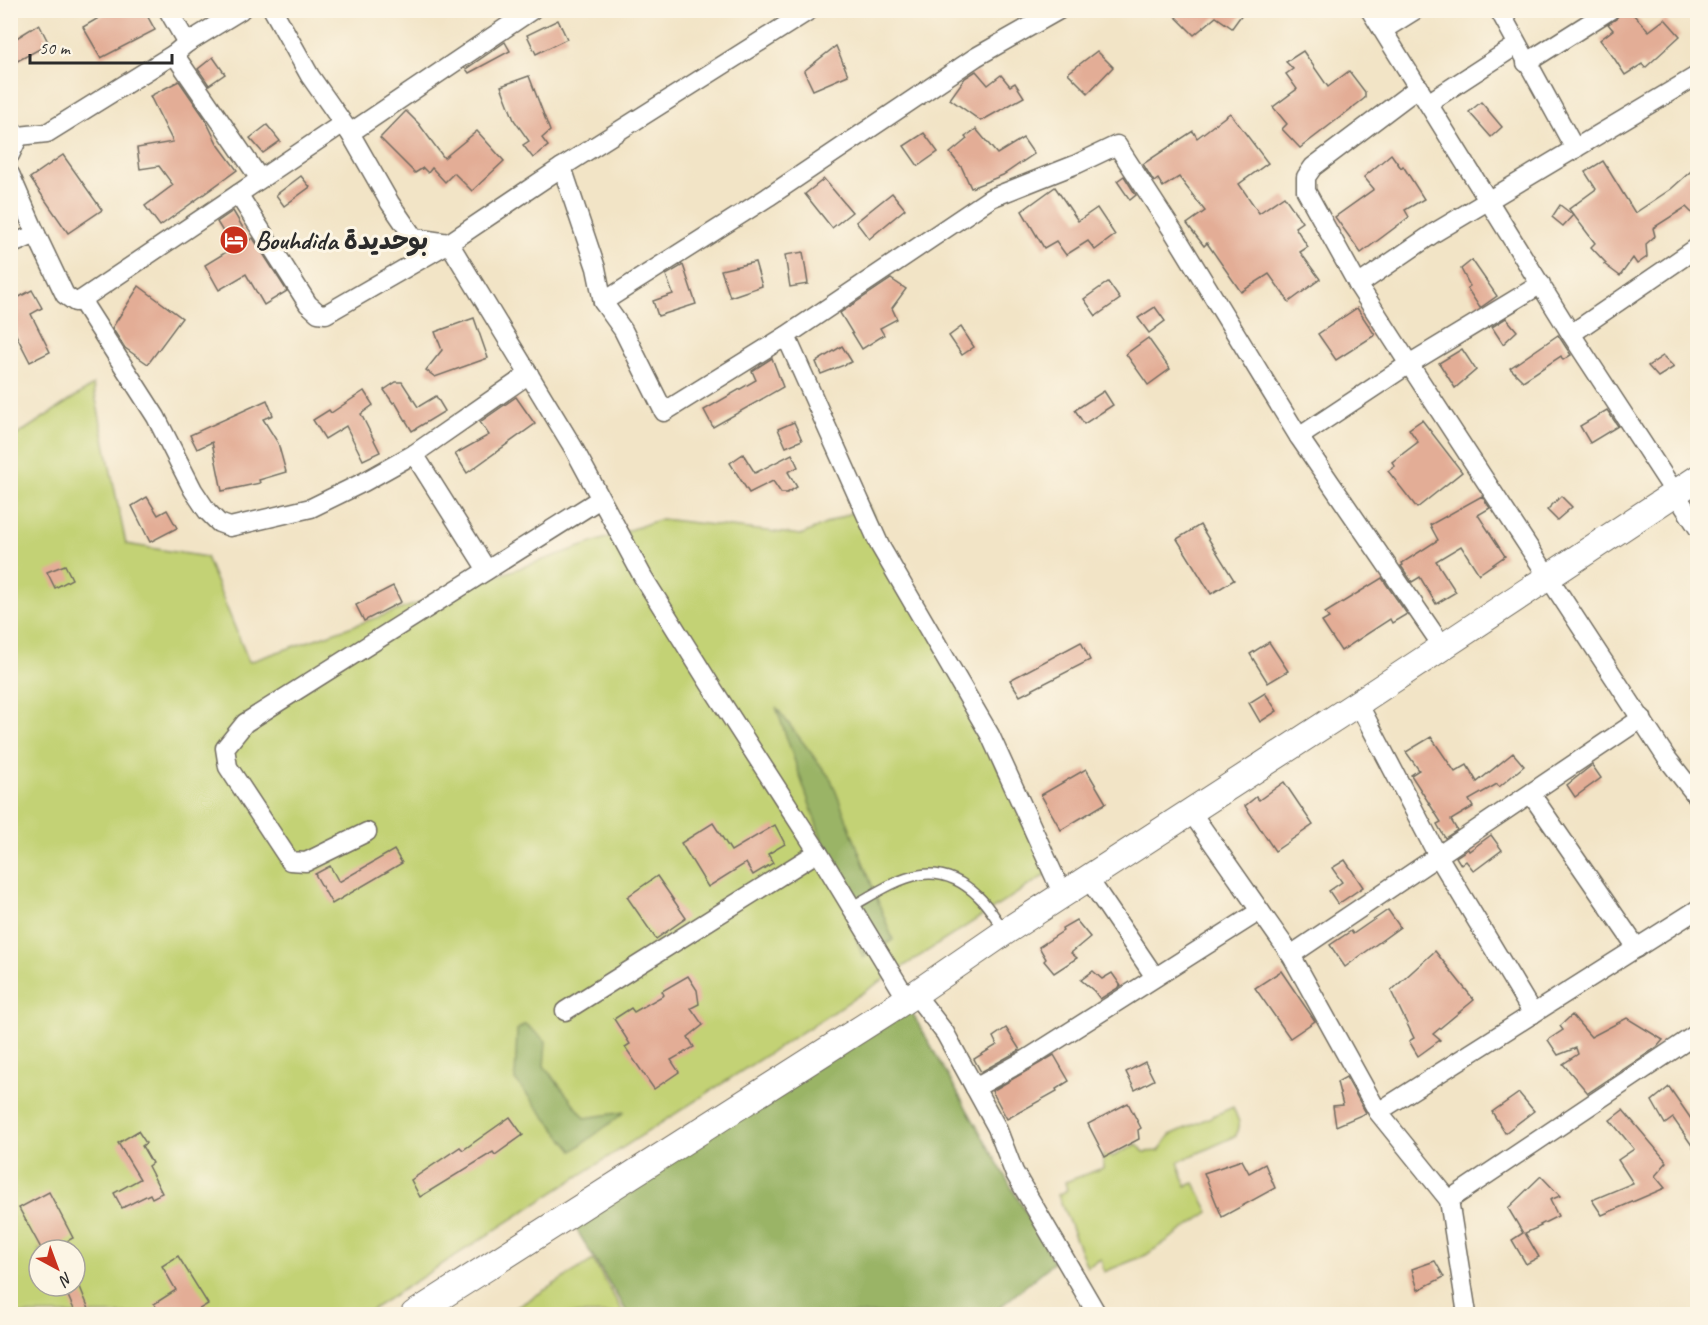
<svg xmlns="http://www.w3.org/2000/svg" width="1708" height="1325" viewBox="0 0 1708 1325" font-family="Caveat,'Playpen Sans Arabic',sans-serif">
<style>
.green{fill:#c3d275;stroke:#777e50;stroke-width:1.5;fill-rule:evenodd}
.forest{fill:#9ab466;stroke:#627048;stroke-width:1.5}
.building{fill:#e3ad96}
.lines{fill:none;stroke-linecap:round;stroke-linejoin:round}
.lane-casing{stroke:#716c61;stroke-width:12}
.street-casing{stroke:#716c61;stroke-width:21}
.secondary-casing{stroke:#716c61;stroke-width:28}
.lane{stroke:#fff;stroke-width:9}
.street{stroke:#fff;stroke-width:18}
.secondary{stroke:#fff;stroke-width:26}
.labels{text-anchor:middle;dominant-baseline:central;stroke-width:6;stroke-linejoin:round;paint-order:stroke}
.poi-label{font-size:26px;font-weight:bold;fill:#2b2b2b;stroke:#fcf5e5;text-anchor:start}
</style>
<rect width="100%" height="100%" fill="#fcf5e5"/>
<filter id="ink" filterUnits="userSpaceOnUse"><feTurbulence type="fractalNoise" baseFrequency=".0167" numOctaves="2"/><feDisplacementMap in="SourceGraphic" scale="12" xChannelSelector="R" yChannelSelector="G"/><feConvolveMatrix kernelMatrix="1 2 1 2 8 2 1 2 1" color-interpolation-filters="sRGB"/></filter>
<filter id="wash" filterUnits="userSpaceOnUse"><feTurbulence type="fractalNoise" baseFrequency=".008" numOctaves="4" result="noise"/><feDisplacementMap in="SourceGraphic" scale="24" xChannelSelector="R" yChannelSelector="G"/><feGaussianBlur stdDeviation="1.35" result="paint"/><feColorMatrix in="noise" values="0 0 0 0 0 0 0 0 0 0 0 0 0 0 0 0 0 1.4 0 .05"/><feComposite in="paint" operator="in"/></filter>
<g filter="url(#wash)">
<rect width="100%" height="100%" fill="#f2e4c6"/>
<g class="green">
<path d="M93 385 126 544 206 557 249 662 661 519 801 535 868 505 1050 872 365 1314H11V439ZM39 1250H75V1286H39Z"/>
<path d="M1233 1107 1239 1122 1236 1136 1178 1162 1186 1186 1194 1183 1209 1212 1146 1255 1104 1272 1101 1259 1087 1267 1058 1195 1067 1190 1065 1182 1103 1168V1155L1107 1153 1112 1157 1137 1144 1144 1152 1159 1151 1170 1135Z"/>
<path d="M593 1260 624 1314H506Z"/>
</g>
<g class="forest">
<path d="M776 707 831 779 893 940 863 958Z"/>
<path d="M911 1011 1054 1262 992 1314H628L567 1214Z"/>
<path d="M525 1024 546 1041 544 1066 585 1118 625 1112 573 1151 515 1080 517 1030Z"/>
</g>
<g id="blocks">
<g class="building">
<path d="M112 10H144L155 30 101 58 83 27Z"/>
<path d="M1169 10H1245L1232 28 1216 17 1194 35Z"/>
<path d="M1621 10H1629L1649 31 1665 19 1680 36 1645 68 1642 64 1625 75 1614 58 1600 40 1613 30 1608 24 1616 19Z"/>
<path d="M558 20 567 39 536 54 527 35Z"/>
<path d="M39 24 49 44 10 65V42Z"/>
<path d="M505 42 510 51 469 73 466 69Z"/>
<path d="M836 46 848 75 813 90 804 71Z"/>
<path d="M1097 51 1113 67 1088 93 1068 73Z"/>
<path d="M1303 51 1328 87 1349 71 1365 92V98L1300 148 1282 129 1287 124 1273 107 1297 89 1286 74 1293 69 1286 62Z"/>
<path d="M213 57 225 74 209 85 198 69Z"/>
<path d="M976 71 988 85 1001 75 1010 86 1015 83 1024 97 981 121 950 99 965 78Z"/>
<path d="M529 76 550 131 542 138 548 146 533 158 523 145 529 141 514 120 501 86Z"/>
<path d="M179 81 204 117 217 143 237 170 160 226 145 206 173 185 159 166 140 169 137 148 173 142 150 96Z"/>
<path d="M1481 102 1502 127 1491 137 1469 112Z"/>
<path d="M406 111 419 124 444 158 477 131 504 161 472 191 454 173 445 182 432 168 428 173 423 168 415 173 380 138Z"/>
<path d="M1230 113 1268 163 1239 184 1259 213 1284 196 1302 222 1295 227 1308 247 1300 252 1320 279 1289 302 1269 274 1241 292 1207 243 1204 246 1187 224 1205 211 1179 177 1163 187 1158 179 1154 182 1143 164 1193 131 1197 138Z"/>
<path d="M267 125 280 141 263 153 250 138Z"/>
<path d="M976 129 997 154 1023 138 1034 154 1003 175 971 188 962 168 950 153 967 139 965 137Z"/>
<path d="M924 133 938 152 918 166 904 146Z"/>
<path d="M1391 154 1401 168 1403 166 1424 199 1405 210 1409 217 1361 253 1335 217 1374 189 1364 177Z"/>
<path d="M63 155 102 210 68 233 30 178Z"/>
<path d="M1603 161 1635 213 1671 189 1698 165V219L1686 207 1653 228 1655 236 1646 244 1647 257 1637 264 1633 258 1620 276 1604 264 1606 263 1591 247 1595 243 1569 209 1596 189 1585 172Z"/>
<path d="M301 176 310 187 284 206 276 195Z"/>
<path d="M1124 176 1136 195 1130 200 1117 181Z"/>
<path d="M824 179 852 212 832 228 805 194Z"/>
<path d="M1055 187 1078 221 1097 208 1115 235 1095 250 1088 241 1066 255 1056 241 1044 248 1022 211Z"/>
<path d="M892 193 905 209 869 239 856 222Z"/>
<path d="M1560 205 1573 215 1563 226 1552 217Z"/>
<path d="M233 211 250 240 253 238 287 291 264 305 246 274 219 290 205 265 233 248 217 222Z"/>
<path d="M803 252 808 284 790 287 785 255Z"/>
<path d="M1472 260 1497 296 1480 308 1467 288 1470 286 1461 269Z"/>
<path d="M755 262 762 286 730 297 721 270Z"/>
<path d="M683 265 696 304 658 316 653 301 673 294 666 275Z"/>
<path d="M891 279 906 289 892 308 897 319 880 328 884 335 862 349 840 313Z"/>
<path d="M1108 282 1120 299 1096 316 1084 299Z"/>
<path d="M139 286 182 318 148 364 125 348 112 328Z"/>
<path d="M32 290 42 308 31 314 50 352 30 362 10 323V302Z"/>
<path d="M1155 307 1165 321 1149 333 1138 318Z"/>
<path d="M1357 308 1375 335 1336 360 1318 334Z"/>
<path d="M474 318 488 358 435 377 426 370 442 350 435 332Z"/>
<path d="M1506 318 1517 331 1503 344 1492 327Z"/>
<path d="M961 327 974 347 962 355 949 336Z"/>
<path d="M1558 335 1571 355 1563 360 1561 356 1523 381 1510 368Z"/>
<path d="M1148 338 1170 369 1148 385 1126 354Z"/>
<path d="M842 346 852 362 821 374 816 362Z"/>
<path d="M1462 349 1476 370 1455 388 1439 363Z"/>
<path d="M1663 356 1674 367 1658 377 1648 366Z"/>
<path d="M772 358 783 387 713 427 704 410 756 380 752 371Z"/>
<path d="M396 382H402L418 407 436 396 445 411 412 431 395 402 393 403 384 390Z"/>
<path d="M364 391 373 405 361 414 380 452 363 460 346 426 325 439 313 420 329 410 331 413Z"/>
<path d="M1104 391 1113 405 1084 424 1075 410Z"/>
<path d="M516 397 535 424 467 473 455 454 489 435 480 422Z"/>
<path d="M267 400 273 415 263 419 278 443 286 472 259 480 260 483 222 491 212 442 197 449 190 435Z"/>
<path d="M1607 410 1618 426 1590 443 1580 426Z"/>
<path d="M1422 420 1462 472 1417 508 1388 471 1395 466 1392 462 1418 442 1409 429Z"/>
<path d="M794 422 802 440 786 447 778 429Z"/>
<path d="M743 454 755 473 792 454 798 467 788 472 797 487 787 493H781L773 481 749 493 730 463Z"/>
<path d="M1482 496 1490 508 1478 515 1505 556 1479 574 1461 546 1436 561 1456 592 1436 604 1420 577 1412 582 1401 566 1403 565 1402 563 1438 540 1430 525Z"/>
<path d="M1561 496 1572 507 1557 520 1547 510Z"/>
<path d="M147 497 158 515 167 510 177 528 150 542 132 506Z"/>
<path d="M1200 525 1234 580 1211 594 1177 539Z"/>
<path d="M65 565 72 579 55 588 47 572Z"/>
<path d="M1382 578 1407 614 1392 623 1390 619 1341 651 1322 622 1329 618 1325 613Z"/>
<path d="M393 586 401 602 364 621 356 605Z"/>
<path d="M1081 642 1090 660 1020 696 1010 680Z"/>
<path d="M1269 642 1288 671 1268 683 1250 654Z"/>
<path d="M1265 693 1277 711 1260 722 1249 703Z"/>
<path d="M1431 737 1455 772 1467 765 1477 782 1513 753 1524 766 1499 787 1497 784 1469 800 1473 807 1451 820 1457 830 1445 838 1437 824 1441 822 1411 775 1419 770 1406 752Z"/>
<path d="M1592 765 1601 778 1575 797 1567 785Z"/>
<path d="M1086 769 1106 803 1061 830 1041 795Z"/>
<path d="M1284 782 1313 825 1275 851 1245 806 1256 797 1259 800Z"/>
<path d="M713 823 731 851 775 825 785 844 768 854 773 863 753 875 746 863 708 887 681 843Z"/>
<path d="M1491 835 1502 850 1474 871 1466 861 1461 865 1456 857 1468 849 1469 851Z"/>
<path d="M394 850 402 863 332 904 315 874 330 866 339 882Z"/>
<path d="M1345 860 1363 887 1338 904 1329 891 1342 882 1332 868Z"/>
<path d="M657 876 686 918 656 939 627 897Z"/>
<path d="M1388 910 1400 927 1345 967 1330 945 1351 931 1353 934Z"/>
<path d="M1076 920 1090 937 1071 953 1077 958 1054 973 1044 961 1046 959 1039 947 1063 931 1062 928Z"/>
<path d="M1435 951 1474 1000 1433 1034 1440 1040 1418 1056 1409 1041 1414 1038 1391 991Z"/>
<path d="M1093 971 1102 979 1112 973 1121 986 1100 999 1094 991 1081 980Z"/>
<path d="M1281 971 1315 1021 1290 1038 1255 988Z"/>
<path d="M688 976 697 990 699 1004 691 1008 703 1025 688 1037 694 1047 671 1060 679 1072 654 1089 625 1047 630 1044 614 1019 631 1008 634 1012 664 995 662 991Z"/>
<path d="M1572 1015 1591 1037 1627 1018 1663 1040 1657 1047 1588 1093 1563 1064 1578 1054 1576 1048 1558 1055 1548 1040 1563 1030 1560 1026Z"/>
<path d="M1006 1028 1020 1050 981 1072 974 1059 997 1045 993 1037Z"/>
<path d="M1054 1055 1069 1081 1056 1089 1057 1091 1007 1119 992 1091Z"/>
<path d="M1145 1062 1154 1080 1135 1090 1126 1072Z"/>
<path d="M1346 1077 1366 1113 1336 1126 1333 1106 1343 1105 1337 1082Z"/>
<path d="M1669 1087 1698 1129V1154L1673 1118 1665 1124 1652 1101Z"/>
<path d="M1519 1093 1534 1111 1505 1133 1492 1112Z"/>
<path d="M1128 1103 1141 1128 1138 1130 1139 1139 1105 1157 1088 1124Z"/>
<path d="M1623 1110 1667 1162 1655 1176 1665 1188 1602 1215 1592 1200 1633 1183 1618 1160 1634 1149 1610 1120Z"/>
<path d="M510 1117 523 1135 495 1155 493 1152 420 1197 411 1180 460 1147 463 1150Z"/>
<path d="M138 1131 146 1143 142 1146 152 1163 148 1166 162 1193 152 1198 150 1194 122 1208 114 1193 140 1179 118 1143Z"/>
<path d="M1242 1160 1249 1173 1265 1164 1275 1188 1222 1217 1204 1173Z"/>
<path d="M1541 1176 1560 1196 1550 1200 1558 1216 1540 1225 1541 1226 1525 1233 1539 1257 1526 1264 1512 1240 1523 1233 1508 1208Z"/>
<path d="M49 1192 73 1238 50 1250H42L19 1208Z"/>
<path d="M178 1256 208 1304 191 1314H161L154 1304 176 1290 162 1266Z"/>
<path d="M1435 1261 1444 1277 1418 1290 1412 1269Z"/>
<path d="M78 1282 91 1314H76L64 1287 75 1286V1283Z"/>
</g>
</g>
</g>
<g filter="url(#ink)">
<use href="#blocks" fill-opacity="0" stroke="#716c61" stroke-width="1.5"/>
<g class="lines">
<g class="lane-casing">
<path id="lane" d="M851 907C895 882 933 853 978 896 988 905 996 919 1004 930"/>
</g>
<g class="street-casing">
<g id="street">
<path d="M168 10 187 43 241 10"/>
<path d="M273 10 310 76 350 133 390 203 414 238 449 243"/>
<path d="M1370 10 1571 334 1698 528"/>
<path d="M1499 10 1575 149"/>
<path d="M1383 30 1415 10"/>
<path d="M174 54 260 179"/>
<path d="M1526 63 1610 10"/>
<path d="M1419 87 1313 167 1306 177V191L1358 285 1409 364 1666 757 1698 798"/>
<path d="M1428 103 1517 45"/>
<path d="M10 129 19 136 47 133 174 54 187 43"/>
<path d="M350 133 532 10"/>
<path d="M10 155 19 136"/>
<path d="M562 167 596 268 603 302 623 330 664 412 786 336 991 198 1077 164 1117 145 1173 231 1299 437 1443 647"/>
<path d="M10 174 36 234 65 295 75 302 81 300 342 124"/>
<path d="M238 194 308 304 318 313 326 314 449 243 562 167 810 10"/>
<path d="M449 243 573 447 643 577 711 686 818 852 907 999"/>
<path d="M10 245 36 234"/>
<path d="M1358 285 1434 233 1698 75"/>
<path d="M81 300 156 417 193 490 207 511 219 523 230 527 311 508 364 482 414 454 529 374"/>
<path d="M603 302 768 197 976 57 1059 10"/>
<path d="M1571 334 1698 247"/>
<path d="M786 336 880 546 990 735 1063 895"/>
<path d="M1299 437 1409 364 1541 284"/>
<path d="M414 454 487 570"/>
<path d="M1358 703 1438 856 1533 1014"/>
<path d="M1531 794 1637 948"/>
<path d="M1191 812 1291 955 1378 1112 1449 1200 1467 1314"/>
<path d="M367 832 306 862 290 861 228 767 225 748 245 723 600 499"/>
<path d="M1088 878 1155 977"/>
<path d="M1291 955 1642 718"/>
<path d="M915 994 945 1033 997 1128 1014 1172 1097 1314"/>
<path d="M565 1011 818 852"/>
<path d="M975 1088 1027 1059 1260 911"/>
<path d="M1378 1112 1698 909"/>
<path d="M1449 1200 1698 1033"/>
</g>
</g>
<g class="secondary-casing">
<path id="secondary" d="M414 1314 915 994 1005 932 1358 703 1698 478"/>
</g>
<use href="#lane" class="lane"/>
<use href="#street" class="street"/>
<use href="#secondary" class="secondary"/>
</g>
</g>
<defs>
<g id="hotel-disc" transform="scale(1.5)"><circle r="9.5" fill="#c8321e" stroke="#fcf5e5"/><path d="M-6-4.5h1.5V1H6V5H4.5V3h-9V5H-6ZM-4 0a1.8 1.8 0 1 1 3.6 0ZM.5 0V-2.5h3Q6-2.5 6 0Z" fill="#fff"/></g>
</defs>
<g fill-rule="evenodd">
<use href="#hotel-disc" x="234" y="240"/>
</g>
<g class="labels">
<g class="poi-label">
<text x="255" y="240">Bouhdida بوحديدة</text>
</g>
</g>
<rect width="1708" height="1325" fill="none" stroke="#fcf5e5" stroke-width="36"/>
<g transform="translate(57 1268) rotate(139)"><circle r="28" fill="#fcf5e5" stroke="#a8a49b" stroke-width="1.5"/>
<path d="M0-4.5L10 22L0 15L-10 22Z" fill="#c8321e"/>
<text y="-9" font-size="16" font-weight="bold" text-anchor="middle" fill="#2b2b2b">N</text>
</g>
<path d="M30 54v9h142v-9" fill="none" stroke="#2b2b2b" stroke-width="3"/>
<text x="39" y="54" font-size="18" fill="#2b2b2b" stroke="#fcf5e5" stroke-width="4.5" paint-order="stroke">50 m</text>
</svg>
